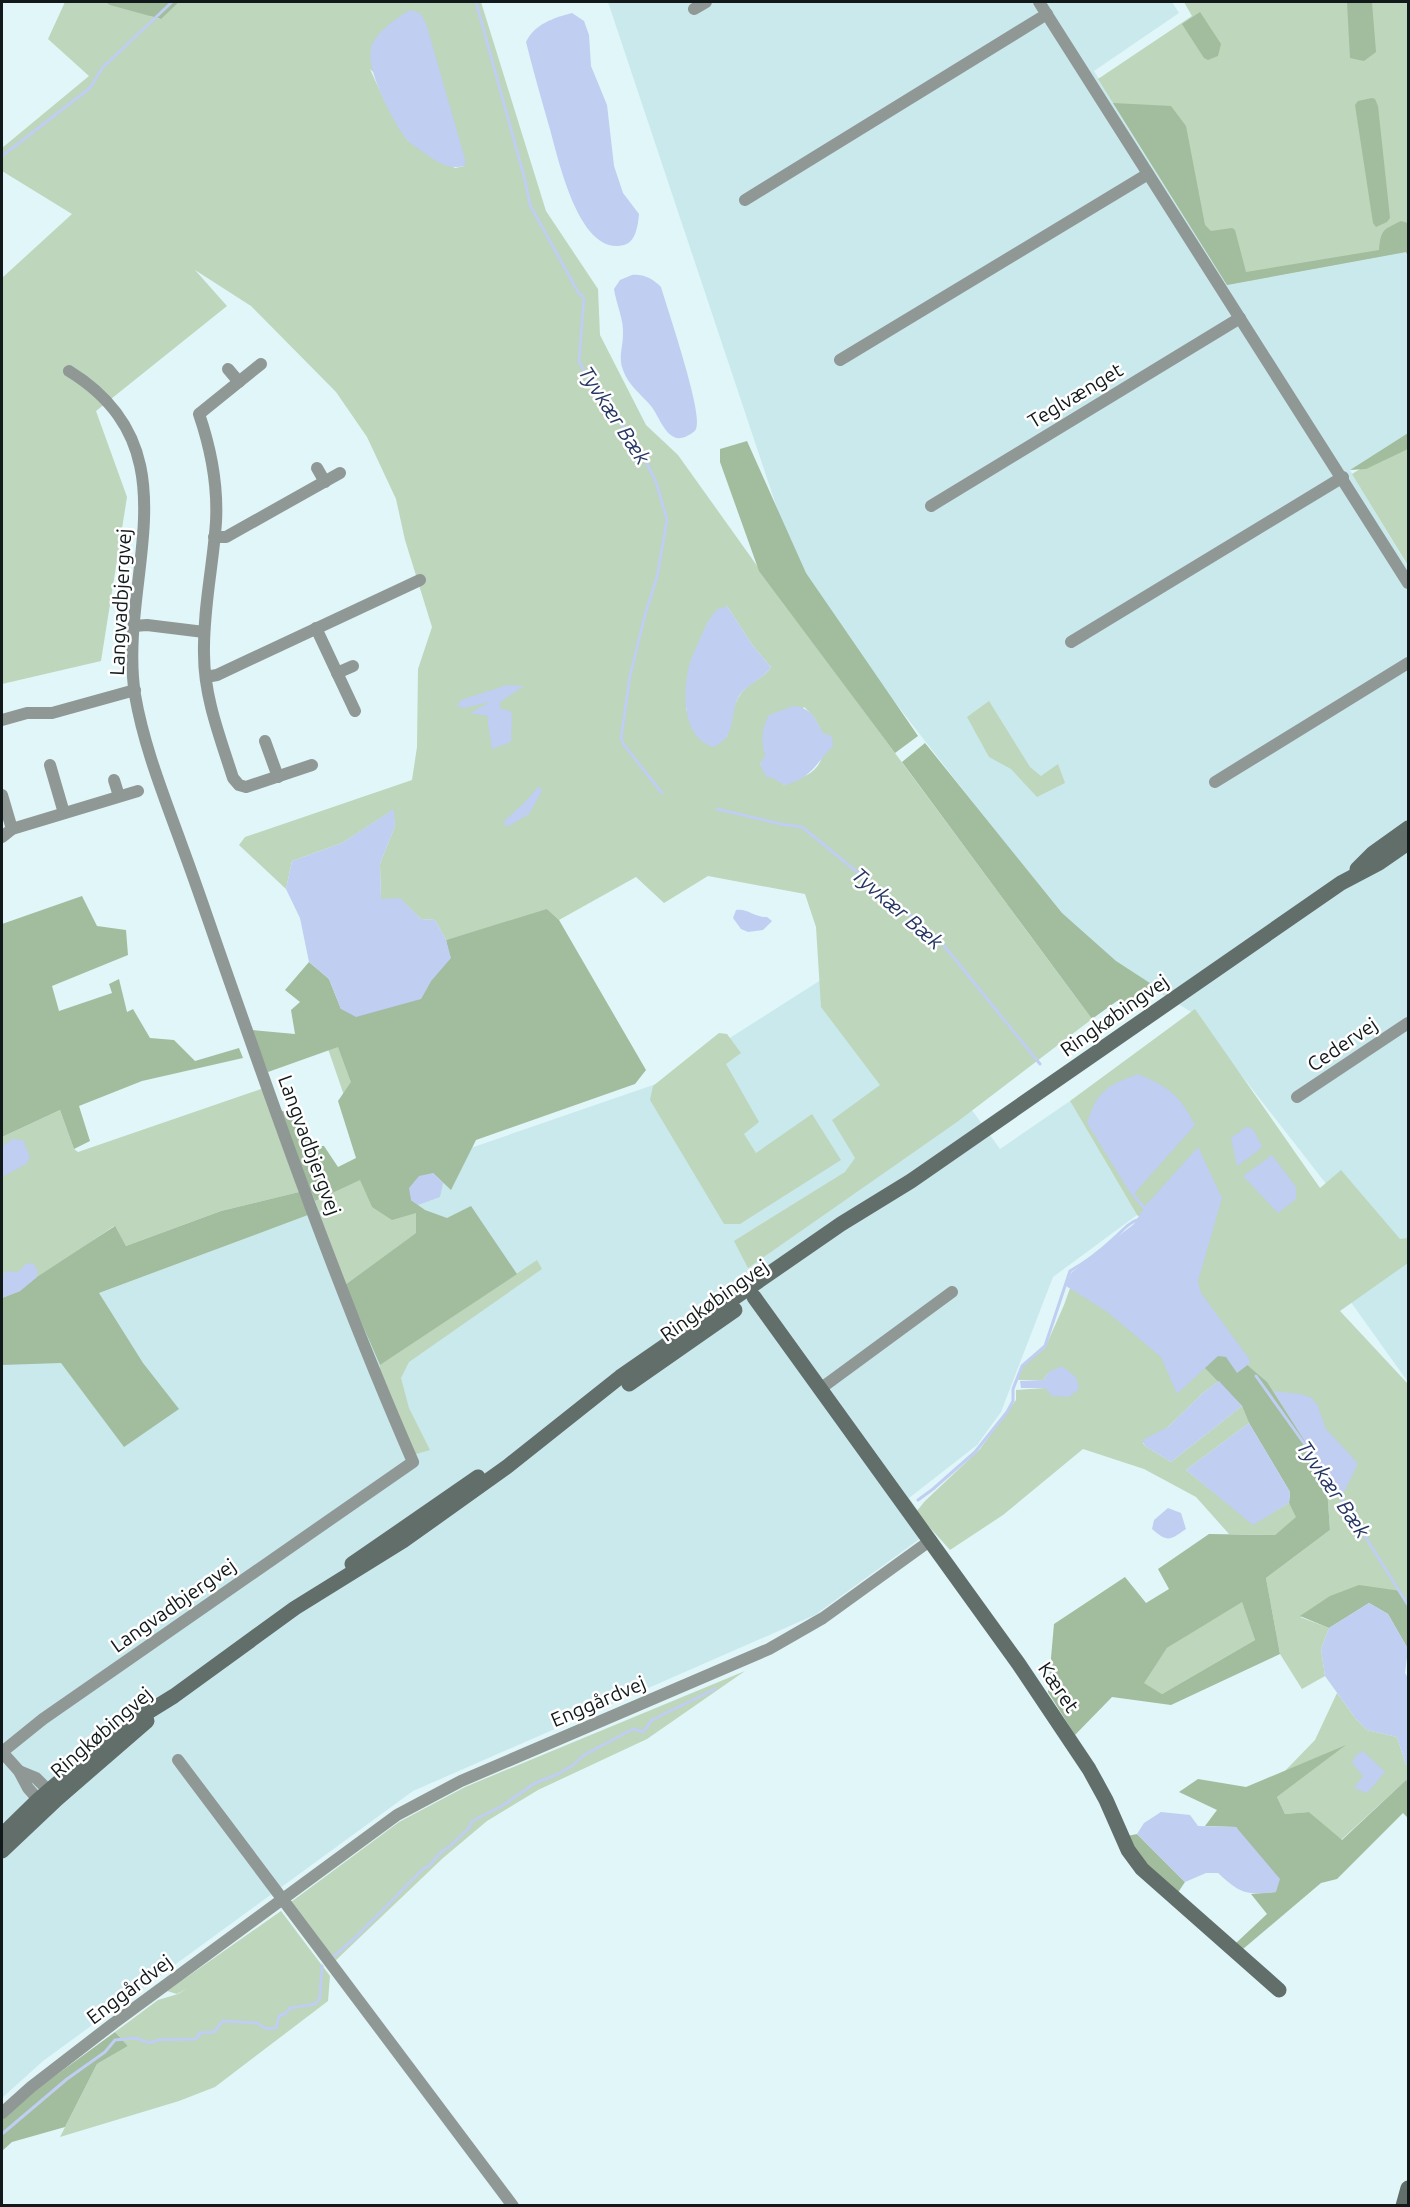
<svg xmlns="http://www.w3.org/2000/svg" width="1410" height="2207" viewBox="0 0 1410 2207" font-family="Ubuntu,sans-serif">
<style>
.built{fill:#cae9ec}
.green{fill:#bed6bb;fill-rule:evenodd}
.forest{fill:#a2bc9e;fill-rule:evenodd}
.water{fill:#bfcef1}
.lines{fill:none;stroke-linecap:round;stroke-linejoin:round}
.stream{stroke:#bfcef1;stroke-width:3}
.street{stroke:#909895;stroke-width:12}
.secondary{stroke:#626e6a;stroke-width:15}
.labels{text-anchor:middle;dominant-baseline:central;stroke-width:5;stroke-linejoin:round;paint-order:stroke}
.street-label{font-size:20px;fill:#11191a;stroke:#fff}
.water-label{font-size:21px;font-style:italic;fill:#263663;stroke:#fff}
</style>
<rect width="100%" height="100%" fill="#e0f6f9"/>
<g class="built">
<path d="M608 2H1172L1179 13 1094 71 1227 285 1406 252 1408 256V433L1350 470 1408 567V1382L1295 1224 1334 1194 1193 1013 1150 987 1080 940 802 583Z"/>
<path d="M860 955 1000 1149 1070 1101 1137 1215 1053 1277 1001 1412 977 1445 909 1498 932 1530 815 1615 413 1791 43 2061 2 2098V1323L99 1293 308 1215 456 1153 659 1083Z"/>
</g>
<g class="green">
<path d="M65 2H165L150 16 160 19 179 2H481L546 211 598 289 600 335 646 425 678 455 778 595 1092 1019 957 1122 748 1268 734 1241 845 1172 855 1158 832 1120 880 1085 821 1007 816 927 805 894 708 876 664 903 636 877 559 920 547 909 370 1171 326 1043 530 915 446 940 435 920 421 919 400 899 381 900 380 864 395 826 393 810 342 843 292 861 286 889 239 845 245 837 412 780 417 747 418 669 432 627 405 540 396 499 367 437 336 392 251 306 195 270 227 306 96 411 127 497 101 661 2 684V278L72 214 2 171V148L89 76 48 39ZM370 69 465 159V166L455 168 408 141 384 100ZM727 606 753 646 771 667C764 678 755 680 746 688 733 700 731 720 727 737L686 710 687 686 691 660 708 622ZM804 707C821 720 833 752 814 770 807 777 792 781 784 785L760 764Z"/>
<path d="M1184 2H1408V256L1406 252 1227 285 1098 79 1192 16Z"/>
<path d="M1408 439V563L1407 564 1352 474Z"/>
<path d="M989 701 1030 767 1041 776 1058 764 1065 783 1037 797 1011 769 989 757 967 717Z"/>
<path d="M1195 1009 1320 1188 1341 1170 1400 1239 1408 1238V1263L1340 1311 1408 1384V1604L1401 1591 1300 1617 1329 1628 1321 1649 1325 1676 1302 1689 1280 1654 1266 1578 1330 1530 1326 1474 1203 1366 1219 1381 1203 1393 1168 1427 1143 1443 1145 1446 1171 1462 1242 1406 1249 1423 1186 1470 1253 1524 1289 1503 1297 1517 1275 1535 1229 1534 1196 1497 1144 1469 1083 1449 1003 1515 950 1550 916 1512 925 1501 980 1449 1016 1400V1390L1045 1388 1049 1372 1043 1380H1017L1024 1364 1045 1348 1064 1305 1074 1277 1146 1221 1137 1215 1070 1101Z"/>
<path d="M719 1033 727 1034 741 1053 726 1064 759 1122 744 1134 756 1153 812 1114 841 1160 740 1224H724L650 1100 653 1086Z"/>
<path d="M264 1088 299 1192 221 1211 126 1246 114 1226 20 1291 2 1298V1137L60 1110 74 1149 78 1152Z"/>
<path d="M360 1179 372 1207 416 1213V1233L345 1285 315 1201Z"/>
<path d="M537 1260 542 1269 409 1362 401 1378 409 1408 430 1450 413 1455 379 1375 380 1365Z"/>
<path d="M1242 1601 1255 1640 1162 1694 1143 1683 1167 1648Z"/>
<path d="M745 1671 647 1739 538 1790 487 1821 443 1858 334 1962 291 1902 399 1822 465 1787Z"/>
<path d="M1337 1693 1356 1719 1367 1730 1397 1737 1406 1765H1408V1784L1405 1781 1341 1840 1309 1812 1285 1814 1277 1797 1343 1747 1284 1772 1315 1740Z"/>
<path d="M281 1911 330 1976 328 2001 215 2087 179 2101 60 2137 97 2064 128 2046 115 2032 158 2000 178 1994 188 1988 177 1994 167 1991Z"/>
</g>
<g class="forest">
<path d="M106 2H179L161 19 110 5Z"/>
<path d="M1347 2H1372L1376 52 1364 61 1350 58Z"/>
<path d="M1200 12 1221 44 1218 56 1208 60 1204 58 1182 24Z"/>
<path d="M1372 98 1375 99 1378 106 1390 218 1387 222 1376 227 1373 223 1355 105 1358 101Z"/>
<path d="M1113 103 1171 106 1186 126 1205 225 1211 231 1232 228 1235 230 1246 272 1379 250C1381 229 1383 230 1401 221L1408 223V256L1406 252 1227 285Z"/>
<path d="M1408 433V449L1366 469 1350 470Z"/>
<path d="M747 441 806 573 918 736 895 753 759 571 720 462V449Z"/>
<path d="M925 743 1062 913 1116 961 1156 987 1128 1007 1117 1001 1092 1019 902 762Z"/>
<path d="M82 896 97 926 126 930 128 955 52 986 59 1011 112 993 109 984 119 979 127 1012 133 1009 150 1038 174 1040 195 1061 239 1048 243 1058 142 1081 79 1106 90 1141 74 1149 60 1110 2 1137V924Z"/>
<path d="M547 909 559 920 646 1070 635 1084 476 1140 451 1190 433 1173 411 1200 425 1210 447 1218 471 1206 517 1274 380 1365 345 1285 416 1233V1213L392 1220 372 1207 360 1180 315 1201 278 1109 299 1118 314 1146H324L338 1167 356 1158 338 1101 351 1082 338 1047 268 1072 252 1030 295 1034 291 1010 300 1002 285 990 309 962 329 979 341 1009 421 999 431 981 450 958 446 940Z"/>
<path d="M299 1192 308 1215 99 1293 143 1363 179 1409 124 1447 61 1363 2 1365V1298L20 1291 37 1277 115 1226 126 1246 221 1211Z"/>
<path d="M1225 1346 1267 1382 1326 1474 1330 1530 1266 1578 1280 1654 1171 1705 1112 1697 1075 1735 1048 1692 1054 1624 1125 1577 1146 1603 1169 1589 1158 1569 1209 1534 1275 1535 1296 1517 1289 1503 1290 1492 1249 1423 1242 1406 1203 1366ZM1242 1602 1255 1640 1162 1694 1144 1683 1167 1648Z"/>
<path d="M1359 1585 1401 1591 1408 1605V1649L1388 1614 1369 1603 1329 1628 1300 1616 1330 1596Z"/>
<path d="M1346 1745 1277 1797 1285 1814 1309 1812 1342 1840 1406 1780 1408 1784V1818L1403 1813 1337 1879 1321 1883 1243 1949 1236 1943 1267 1914 1251 1894 1276 1892 1236 1827 1205 1826 1217 1810 1179 1792 1198 1779 1246 1787Z"/>
<path d="M1137 1834 1185 1882 1177 1894 1147 1867 1127 1836Z"/>
<path d="M115 2032 128 2046 97 2064 65 2127 12 2142 2 2151V2120L33 2092Z"/>
</g>
<g class="water">
<path d="M410 10 420 13 426 23 465 159V166C447 170 437 162 423 152 418 148 412 145 408 141 394 125 365 68 371 48 375 32 397 18 410 10Z"/>
<path d="M572 13 584 21 589 35 591 66 607 105 614 166 623 193 639 214C638 225 636 242 624 245 578 257 558 156 549 126 541 98 533 70 526 42 535 24 553 18 572 13Z"/>
<path d="M632 275C644 274 653 279 661 287 667 308 704 415 696 429 695 432 689 435 685 437 667 444 660 417 651 406 641 394 628 385 623 370 618 357 623 347 623 334 624 320 616 303 614 289L620 280Z"/>
<path d="M727 606 753 646 771 667C763 680 747 684 739 696 732 708 734 727 726 738 723 741 718 744 715 747 680 740 682 686 691 659 694 651 698 644 701 637 705 628 710 615 718 609 719 609 727 606 727 606Z"/>
<path d="M507 685 524 686 500 702V708L512 712 511 742 492 749 488 724V716L470 713 490 702 464 708 457 706 461 700Z"/>
<path d="M793 706C814 709 813 717 823 733L832 736 833 746C816 763 810 780 784 785L773 778 766 777 760 764 765 756C761 740 761 730 769 715Z"/>
<path d="M539 786 542 791 529 814 509 826 504 825 505 820 524 803Z"/>
<path d="M394 809 395 826 380 864 381 899 400 898 421 919 435 920 446 940 451 958 431 981 421 999 356 1017 341 1009 329 979 309 962 300 918 286 889 292 861 342 843Z"/>
<path d="M736 910C747 908 756 918 767 917L772 921 763 930 748 932 741 929 733 918Z"/>
<path d="M1138 1074C1170 1088 1179 1094 1195 1125L1132 1196 1087 1123C1097 1091 1106 1086 1138 1074Z"/>
<path d="M1246 1127 1253 1129 1262 1146 1258 1151 1237 1166 1231 1138Z"/>
<path d="M12 1139 23 1140 30 1157 26 1164 2 1177V1147Z"/>
<path d="M1198 1147 1222 1198 1198 1281 1201 1293 1250 1360 1249 1364 1237 1373 1226 1357 1218 1356 1177 1394 1161 1357 1106 1311 1066 1286 1071 1273 1134 1224 1145 1206Z"/>
<path d="M1272 1155 1296 1187V1199L1278 1213 1243 1176Z"/>
<path d="M433 1173 443 1183 440 1197 418 1205 411 1200 409 1188 419 1176Z"/>
<path d="M31 1263C37 1266 38 1270 37 1277L20 1291 2 1298V1274L7 1271 18 1272 26 1264Z"/>
<path d="M1062 1366 1076 1377 1079 1389 1069 1397 1052 1396 1045 1388H1021L1020 1381 1043 1380 1049 1372Z"/>
<path d="M1219 1381 1242 1406 1171 1462 1145 1446 1143 1442 1144 1439 1168 1427 1203 1393Z"/>
<path d="M1273 1391 1300 1394 1310 1397 1317 1404 1326 1429 1356 1461 1357 1466 1341 1498Z"/>
<path d="M1249 1423 1290 1492 1289 1503 1253 1525 1186 1470Z"/>
<path d="M1168 1508 1181 1513 1186 1529C1170 1540 1168 1543 1152 1529L1154 1520Z"/>
<path d="M1369 1603 1388 1614 1408 1649 1405 1673 1408 1678V1765H1406L1397 1737 1367 1730 1356 1719 1325 1676 1321 1649 1329 1628Z"/>
<path d="M1363 1751 1385 1772 1367 1793 1354 1788 1363 1776 1352 1763 1356 1755Z"/>
<path d="M1161 1812 1190 1815 1198 1826 1236 1827 1280 1879 1276 1892C1245 1895 1241 1894 1218 1873H1206L1185 1882 1137 1834 1144 1823Z"/>
</g>
<g class="lines">
<g class="stream">
<path d="M476 2 525 180 530 205 578 292 584 298 579 361 589 382 638 446 656 482 667 520 657 577 645 615 630 676 621 739 624 745 662 793"/>
<path d="M2 156 90 88 102 68 172 2"/>
<path d="M717 809 781 824 802 827 937 937 1040 1064"/>
<path d="M1131 1191 1145 1209"/>
<path d="M1256 1376 1326 1474 1408 1605"/>
<path d="M918 1500 933 1489 975 1452 1007 1412 1013 1401V1389L1022 1366 1045 1346 1070 1271C1086 1262 1100 1251 1113 1239 1123 1231 1127 1223 1140 1219"/>
<path d="M333 1957 356 1937 422 1870 430 1865 441 1852 449 1847 469 1828 472 1821 502 1806 535 1783 558 1774 572 1766 584 1755 633 1729 643 1732 652 1720 715 1689"/>
<path d="M2 2134 67 2079 105 2052 115 2040 136 2038 149 2043 158 2040 195 2039 199 2036V2033L214 2032 223 2021 257 2023 267 2029 276 2028 279 2016 286 2013 290 2008 315 2004 320 1998 322 1966"/>
</g>
<g class="street">
<path d="M1039 2 1408 583"/>
<path d="M694 9 706 2"/>
<path d="M745 200 1047 14"/>
<path d="M840 360 1148 174"/>
<path d="M261 364 199 414C211 449 218 485 216 522 213 566 203 609 204 654 204 697 220 737 233 778L239 785 246 787 312 765"/>
<path d="M228 369 239 382"/>
<path d="M317 468 325 482"/>
<path d="M931 506 1240 318"/>
<path d="M214 537H226L340 473"/>
<path d="M134 626 147 625 204 632"/>
<path d="M316 628 355 711"/>
<path d="M1071 642 1343 477"/>
<path d="M337 673 353 666"/>
<path d="M206 677 217 675 420 580"/>
<path d="M2 720 27 713H52L135 690"/>
<path d="M265 741 278 777"/>
<path d="M50 765 64 813"/>
<path d="M114 780 119 796"/>
<path d="M1215 782 1408 663"/>
<path d="M2 795 12 829"/>
<path d="M2 837 12 829 138 791"/>
<path d="M1297 1097 1408 1023"/>
<path d="M820 1389 952 1292"/>
<path d="M2 1752 43 1719 413 1462C340 1295 279 1123 219 951 207 916 195 881 182 846 164 796 144 747 135 695 117 578 199 451 69 371"/>
<path d="M2 1752 19 1771 28 1788 43 1805"/>
<path d="M178 1760 513 2206"/>
<path d="M19 1771 36 1778 54 1796"/>
<path d="M2 2113 31 2087 114 2023 397 1815 461 1781 769 1649 823 1618 931 1540"/>
</g>
<g class="secondary">
<path d="M1357 869 1373 853 1408 828"/>
<path d="M754 1297 1018 1663 1089 1769 1106 1800 1128 1850 1142 1869 1279 1990"/>
<path d="M629 1384 735 1310"/>
<path d="M352 1564 478 1477"/>
<path d="M2 1835 38 1800 119 1730 174 1696 295 1608 403 1541 508 1466 620 1377 841 1224 911 1181 1341 883 1379 863 1408 843"/>
<path d="M2 1851 57 1799 147 1721"/>
<path d="M1403 2206 1408 2188"/>
</g>
</g>
<g class="labels">
<g class="street-label">
<text transform="translate(1075 395) rotate(-31)">Teglvænget</text>
<text transform="translate(120 602) rotate(-87)">Langvadbjergvej</text>
<text transform="translate(1114 1015) rotate(-35)">Ringkøbingvej</text>
<text transform="translate(1342 1044) rotate(-34)">Cedervej</text>
<text transform="translate(310 1145) rotate(70)">Langvadbjergvej</text>
<text transform="translate(714 1300) rotate(-35)">Ringkøbingvej</text>
<text transform="translate(173 1605) rotate(-35)">Langvadbjergvej</text>
<text transform="translate(1059 1687) rotate(56)">Kæret</text>
<text transform="translate(598 1701) rotate(-23)">Enggårdvej</text>
<text transform="translate(101 1732) rotate(-41)">Ringkøbingvej</text>
<text transform="translate(129 1989) rotate(-37)">Enggårdvej</text>
</g>
<g class="water-label">
<text transform="translate(615 415) rotate(57)">Tyvkær Bæk</text>
<text transform="translate(898 908) rotate(41)">Tyvkær Bæk</text>
<text transform="translate(1334 1489) rotate(56)">Tyvkær Bæk</text>
</g>
</g>
<rect width="1410" height="2207" fill="none" stroke="#11191a" stroke-width="6"/>
</svg>
